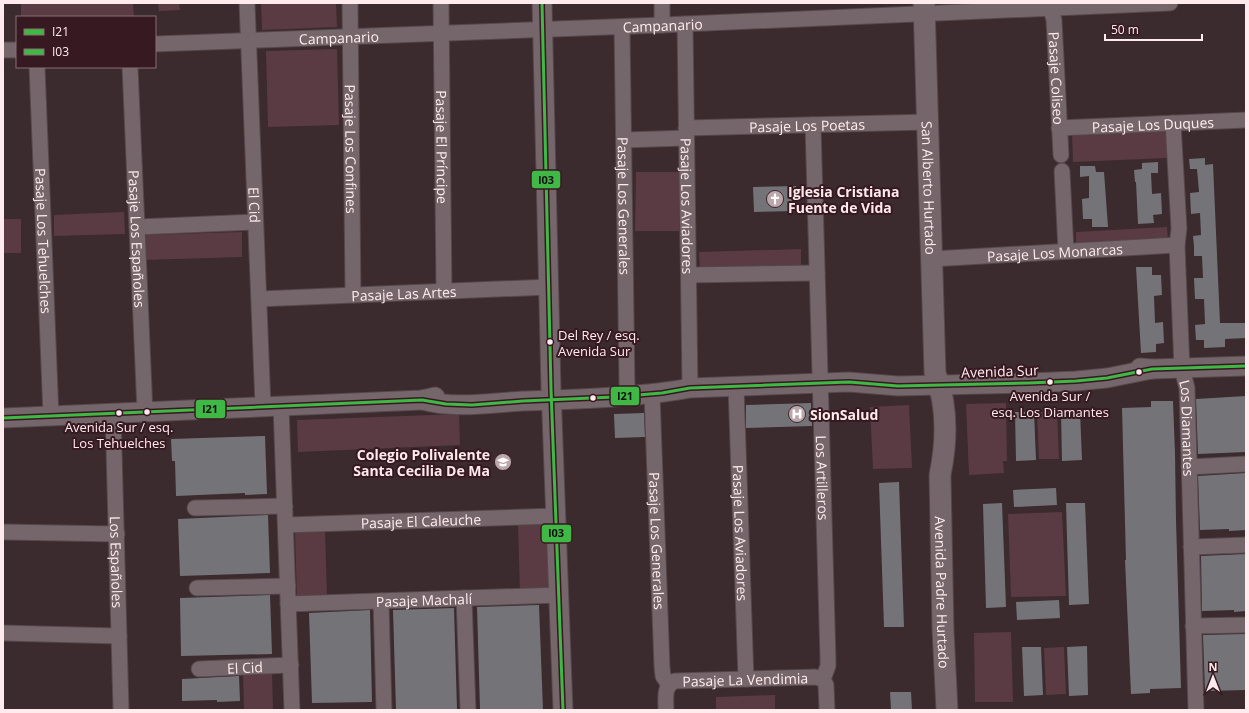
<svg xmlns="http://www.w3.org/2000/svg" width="1249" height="713" viewBox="0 0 1249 713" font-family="'Open Sans',sans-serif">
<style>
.green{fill:#5a3b43}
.building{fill:#747478}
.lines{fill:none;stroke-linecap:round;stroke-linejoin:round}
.minor-casing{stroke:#55474b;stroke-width:17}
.tertiary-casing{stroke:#55474b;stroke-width:21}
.secondary-casing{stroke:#55474b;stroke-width:23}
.minor{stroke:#74666a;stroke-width:15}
.tertiary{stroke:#74666a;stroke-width:19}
.secondary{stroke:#74666a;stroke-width:21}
.bus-1-casing{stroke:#371a21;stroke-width:6}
.bus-2-casing{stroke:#371a21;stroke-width:6}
.bus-1{stroke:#40b846;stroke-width:3}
.bus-2{stroke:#40b846;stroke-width:3}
.bus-dot{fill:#ffebee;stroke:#371a21;stroke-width:1.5}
.labels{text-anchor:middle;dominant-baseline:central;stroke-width:4;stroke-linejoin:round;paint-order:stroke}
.bus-label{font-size:13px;fill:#ffebee;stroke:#371a21}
.street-label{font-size:14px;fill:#ffebee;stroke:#371a21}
.poi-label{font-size:14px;font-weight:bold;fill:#ffebee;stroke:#371a21;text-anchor:start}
.line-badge{stroke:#371a21;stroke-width:1.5}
.pale-badge-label{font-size:11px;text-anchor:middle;font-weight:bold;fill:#111}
</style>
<rect width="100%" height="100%" fill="#3b2a2e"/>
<g class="green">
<path d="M21 3H133L134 17H21Z"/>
<path d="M158 3H179L180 10 159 11Z"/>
<path d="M261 3H336L337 27 262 30Z"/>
<path d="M337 49 339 125 268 127 266 51Z"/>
<path d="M1166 129 1167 158 1073 162 1072 133Z"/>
<path d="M636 172H679V231H635Z"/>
<path d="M124 212 125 234 54 236V215Z"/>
<rect x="3" y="219" width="18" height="34"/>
<path d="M1167 227 1168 244 1076 248V232Z"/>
<path d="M242 232V257L143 260 142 235Z"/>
<path d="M801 249V265L700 269 699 252Z"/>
<path d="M1006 403 1007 461H1003L1004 473 969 475 966 404Z"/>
<path d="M909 405 912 468 873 469 870 407Z"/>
<path d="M1037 412H1057L1059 459H1039Z"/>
<path d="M459 414 460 445 298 452 297 420Z"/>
<path d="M1062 512 1066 596 1011 597 1008 514Z"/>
<path d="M518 524H547L549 591 520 592Z"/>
<path d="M295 531H325L327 598 297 599Z"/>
<path d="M1011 632 1013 702H975L974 633Z"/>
<path d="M1064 647 1066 694 1046 695 1044 648Z"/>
<path d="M272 671 273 710H244L243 672Z"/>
<path d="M775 695V710H716V697Z"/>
</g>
<g class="building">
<path d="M1205 158V165L1213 164 1220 323H1246V338L1225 339V347L1204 348V340H1196L1195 325 1205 324 1204 299H1195L1194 278H1203L1202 256H1194V246L1193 236 1201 235 1200 213 1191 214 1190 193 1199 192 1197 169H1190L1189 159Z"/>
<path d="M1158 162V173H1151L1152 194 1161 193 1162 214 1153 215 1154 223 1138 224 1136 182H1135L1134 170 1142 169V163Z"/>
<path d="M1080 166H1095L1096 172H1104L1108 227H1092V219H1083L1082 199 1089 198V176L1080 177Z"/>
<path d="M796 186 797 211 754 212 753 187Z"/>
<path d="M1136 267H1152V275H1161L1162 295 1154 296 1155 323 1163 322 1164 343 1156 344V352L1141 353Z"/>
<path d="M1246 396V452L1198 454 1196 399Z"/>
<path d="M1151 401H1173L1175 453 1176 521 1181 688 1150 689V693L1131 694 1125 560H1126L1122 408 1151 407Z"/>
<path d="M811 403 812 426 746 428V405Z"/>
<path d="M1080 411 1082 460 1062 461 1061 412Z"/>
<path d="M1015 412H1034L1036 460 1016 461Z"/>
<path d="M644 413 645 437 615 438 614 414Z"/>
<path d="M265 436 267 494 245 495V493L176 496 175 461H172L171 439Z"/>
<path d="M1246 473V530L1229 531V529L1200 530 1198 476Z"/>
<path d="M899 482 904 627H884L879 483Z"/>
<path d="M1056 488 1057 505 1014 507 1013 490Z"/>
<path d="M1002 503 1006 607 986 608 983 504Z"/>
<path d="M1066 503H1085L1089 604 1069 605Z"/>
<path d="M268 515 270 573 180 576 178 519Z"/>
<path d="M1246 554V611L1234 612V610L1202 611 1201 556Z"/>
<path d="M270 595 272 654 181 656 180 598Z"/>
<path d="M1059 600 1060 618 1017 620 1016 602Z"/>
<path d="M539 605 543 710H480L477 607Z"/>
<path d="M454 608 457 710H396L393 610Z"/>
<path d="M370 610 372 702 312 703 309 613Z"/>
<path d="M1246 634V690L1205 691 1203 635Z"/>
<path d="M1087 646 1088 695 1069 696 1067 647Z"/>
<path d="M1022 647H1041L1043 695 1024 696Z"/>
<path d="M239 676 240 701 217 702V700L182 701V679Z"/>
<path d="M890 692H911L912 710H891Z"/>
</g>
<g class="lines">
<g class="minor-casing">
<g id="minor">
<path id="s1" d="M247 3 263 406"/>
<path id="s2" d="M350 3 353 295"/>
<path id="s3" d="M441 3 444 291"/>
<path d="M662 3V25"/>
<path id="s4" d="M1049 3 1054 20 1061 155"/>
<path id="s5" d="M685 24 690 388"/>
<path id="s6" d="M622 27 627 386"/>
<path id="s7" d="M155 44 662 25 1170 3"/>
<path d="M3 50H17"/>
<path id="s8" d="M37 67 51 416"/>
<path id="s9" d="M130 67 145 412"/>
<path id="s10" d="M1173 123 1179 229 1177 245 1182 369 1187 388 1196 710"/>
<path id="s11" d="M813 125 828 659V666L823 679"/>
<path id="s12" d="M686 128 928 122"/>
<path id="s13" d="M1059 128 1246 120"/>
<path d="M624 140 686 138"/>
<path d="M1062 171 1066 251"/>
<path d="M137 227 255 222"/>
<path id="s14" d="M932 259 1177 245"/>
<path d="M689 275 817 273"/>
<path id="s15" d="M259 299 549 287"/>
<path id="s16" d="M736 387 746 679"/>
<path id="s17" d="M652 394 662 667 663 676 669 685"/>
<path d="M281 406 292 710"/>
<path id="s18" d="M113 413 121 710"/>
<path d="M1189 467 1246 464"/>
<path d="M195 508 285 506"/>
<path id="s19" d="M286 525 556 516"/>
<path d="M3 532 117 534"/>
<path d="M1191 547 1246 545"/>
<path d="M197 588 288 586"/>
<path d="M464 598 468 710"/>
<path d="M381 601 384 710"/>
<path id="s20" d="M288 604 559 595"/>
<path d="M1193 626 1246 625"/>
<path d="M3 633 119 636"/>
<path id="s21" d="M199 669 291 665"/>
<path d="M823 679 826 685 827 710"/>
<path id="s22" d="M666 710C666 699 663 686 675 681L815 677 823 679"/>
</g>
</g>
<g class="tertiary-casing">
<g id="tertiary">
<path d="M542 3 551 389 563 710"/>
<path d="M1140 368 1152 369 1246 366"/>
<path d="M422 400C453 409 491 403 523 401 553 400 584 399 614 397 640 395 665 393 690 388L849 382 898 386 1029 383 1076 381 1107 378 1152 369"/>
<path d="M3 418 422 400 435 397"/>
</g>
</g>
<g class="secondary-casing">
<g id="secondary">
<path id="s23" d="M924 3 935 373C948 406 947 441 940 475L943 630 947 710"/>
</g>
</g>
<use href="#minor" class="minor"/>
<use href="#tertiary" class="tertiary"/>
<use href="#secondary" class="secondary"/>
<g class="bus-1-casing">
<path id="bus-1" d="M3 418 422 400 446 404 472 405 523 401 614 397 662 393 690 388 849 382 898 386 1029 383 1076 381 1107 378 1152 369 1246 366"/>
</g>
<g class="bus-2-casing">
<path id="bus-2" d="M542 3 551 389 563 710"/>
</g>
<use href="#bus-1" class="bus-1"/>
<use href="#bus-2" class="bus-2"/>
</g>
<defs>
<g id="church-disc" transform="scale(0.9)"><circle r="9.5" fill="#baa7ab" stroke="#371a21"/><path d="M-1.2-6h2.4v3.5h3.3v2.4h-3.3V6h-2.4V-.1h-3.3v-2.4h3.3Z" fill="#fff"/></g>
<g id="hospital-disc" transform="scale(0.9)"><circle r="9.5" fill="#baa7ab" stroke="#371a21"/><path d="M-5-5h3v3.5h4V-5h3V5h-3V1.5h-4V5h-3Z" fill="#fff"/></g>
<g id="school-disc" transform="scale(0.9)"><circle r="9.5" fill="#baa7ab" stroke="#371a21"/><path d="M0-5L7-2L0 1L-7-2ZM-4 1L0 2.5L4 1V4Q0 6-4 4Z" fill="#fff"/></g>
</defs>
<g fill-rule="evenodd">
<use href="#church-disc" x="775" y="199"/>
<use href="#hospital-disc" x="797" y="414"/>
<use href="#school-disc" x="503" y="462"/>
</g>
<g class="bus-dot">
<circle cx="550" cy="342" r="3.5"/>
<circle cx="1139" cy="372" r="3.5"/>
<circle cx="1050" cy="382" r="3.5"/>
<circle cx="593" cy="398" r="3.5"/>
<circle cx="147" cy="412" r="3.5"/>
<circle cx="119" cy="413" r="3.5"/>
</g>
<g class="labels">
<g class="bus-label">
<text x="558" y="335" text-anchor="start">Del Rey / esq.<tspan x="558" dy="16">Avenida Sur</tspan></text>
<text x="1050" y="396">Avenida Sur /<tspan x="1050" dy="16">esq. Los Diamantes</tspan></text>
<text x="119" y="427">Avenida Sur / esq.<tspan x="119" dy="16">Los Tehuelches</tspan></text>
</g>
<g class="street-label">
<text stroke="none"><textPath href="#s7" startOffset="508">Campanario</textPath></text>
<text stroke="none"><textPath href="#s7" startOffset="184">Campanario</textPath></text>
<text stroke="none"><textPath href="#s4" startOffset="76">Pasaje Coliseo</textPath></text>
<text stroke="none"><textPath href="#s13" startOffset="94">Pasaje Los Duques</textPath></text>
<text stroke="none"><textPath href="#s12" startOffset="121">Pasaje Los Poetas</textPath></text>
<text stroke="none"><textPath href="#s3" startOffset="144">Pasaje El Príncipe</textPath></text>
<text stroke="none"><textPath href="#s2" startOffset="146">Pasaje Los Confines</textPath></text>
<text stroke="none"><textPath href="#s23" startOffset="185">San Alberto Hurtado</textPath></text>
<text stroke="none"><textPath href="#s1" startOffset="202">El Cid</textPath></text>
<text stroke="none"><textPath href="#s6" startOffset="179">Pasaje Los Generales</textPath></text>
<text stroke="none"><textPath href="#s5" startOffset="182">Pasaje Los Aviadores</textPath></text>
<text stroke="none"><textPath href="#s9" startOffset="172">Pasaje Los Españoles</textPath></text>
<text stroke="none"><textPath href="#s8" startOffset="174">Pasaje Los Tehuelches</textPath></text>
<text stroke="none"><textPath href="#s14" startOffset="123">Pasaje Los Monarcas</textPath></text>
<text stroke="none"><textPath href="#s15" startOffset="145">Pasaje Las Artes</textPath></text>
<text transform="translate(1000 371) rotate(-2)">Avenida Sur</text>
<text stroke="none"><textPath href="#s10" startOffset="306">Los Diamantes</textPath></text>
<text stroke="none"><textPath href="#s11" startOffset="353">Los Artilleros</textPath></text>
<text stroke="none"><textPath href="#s19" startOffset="135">Pasaje El Caleuche</textPath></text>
<text stroke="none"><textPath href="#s16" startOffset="146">Pasaje Los Aviadores</textPath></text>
<text stroke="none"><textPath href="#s17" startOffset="147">Pasaje Los Generales</textPath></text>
<text stroke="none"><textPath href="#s18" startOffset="149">Los Españoles</textPath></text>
<text stroke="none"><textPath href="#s23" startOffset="591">Avenida Padre Hurtado</textPath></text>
<text stroke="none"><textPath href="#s20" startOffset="136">Pasaje Machalí</textPath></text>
<text stroke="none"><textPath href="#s21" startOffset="46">El Cid</textPath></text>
<text stroke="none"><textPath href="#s22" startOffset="103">Pasaje La Vendimia</textPath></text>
</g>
<g class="poi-label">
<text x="788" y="191">Iglesia Cristiana<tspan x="788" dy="16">Fuente de Vida</tspan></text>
<text x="810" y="414">SionSalud</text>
<text x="490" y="454" text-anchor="end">Colegio Polivalente<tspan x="490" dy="16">Santa Cecilia De Ma</tspan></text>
</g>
</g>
<g class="line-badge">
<rect x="531" y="170" width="30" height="19" rx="4" fill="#40b846"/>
<rect x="610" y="386" width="30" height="20" rx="4" fill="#40b846"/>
<rect x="195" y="399" width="31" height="20" rx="4" fill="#40b846"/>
<rect x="541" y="524" width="31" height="19" rx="4" fill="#40b846"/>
</g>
<g class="pale-badge-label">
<text x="546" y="184">I03</text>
<text x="625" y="400">I21</text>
<text x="210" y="413">I21</text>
<text x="556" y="537">I03</text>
</g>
<rect width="1249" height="713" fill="none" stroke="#ffebee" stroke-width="8"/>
<rect x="16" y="16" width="140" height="52" fill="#371a21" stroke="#876e73"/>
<rect x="24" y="29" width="20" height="6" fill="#40b846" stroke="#876e73"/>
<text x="52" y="36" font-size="12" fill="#ffebee">I21</text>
<rect x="24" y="49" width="20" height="6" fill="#40b846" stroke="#876e73"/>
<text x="52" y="56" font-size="12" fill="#ffebee">I03</text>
<g transform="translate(1213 677)" stroke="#371a21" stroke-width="3" paint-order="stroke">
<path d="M0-3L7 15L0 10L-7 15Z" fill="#ffebee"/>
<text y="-6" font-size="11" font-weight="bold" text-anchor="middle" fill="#ffebee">N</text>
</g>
<path d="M1105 34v6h97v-6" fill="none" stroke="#ffebee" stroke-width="2"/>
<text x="1111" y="34" font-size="12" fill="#ffebee" stroke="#371a21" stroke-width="3" paint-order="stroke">50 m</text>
</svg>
